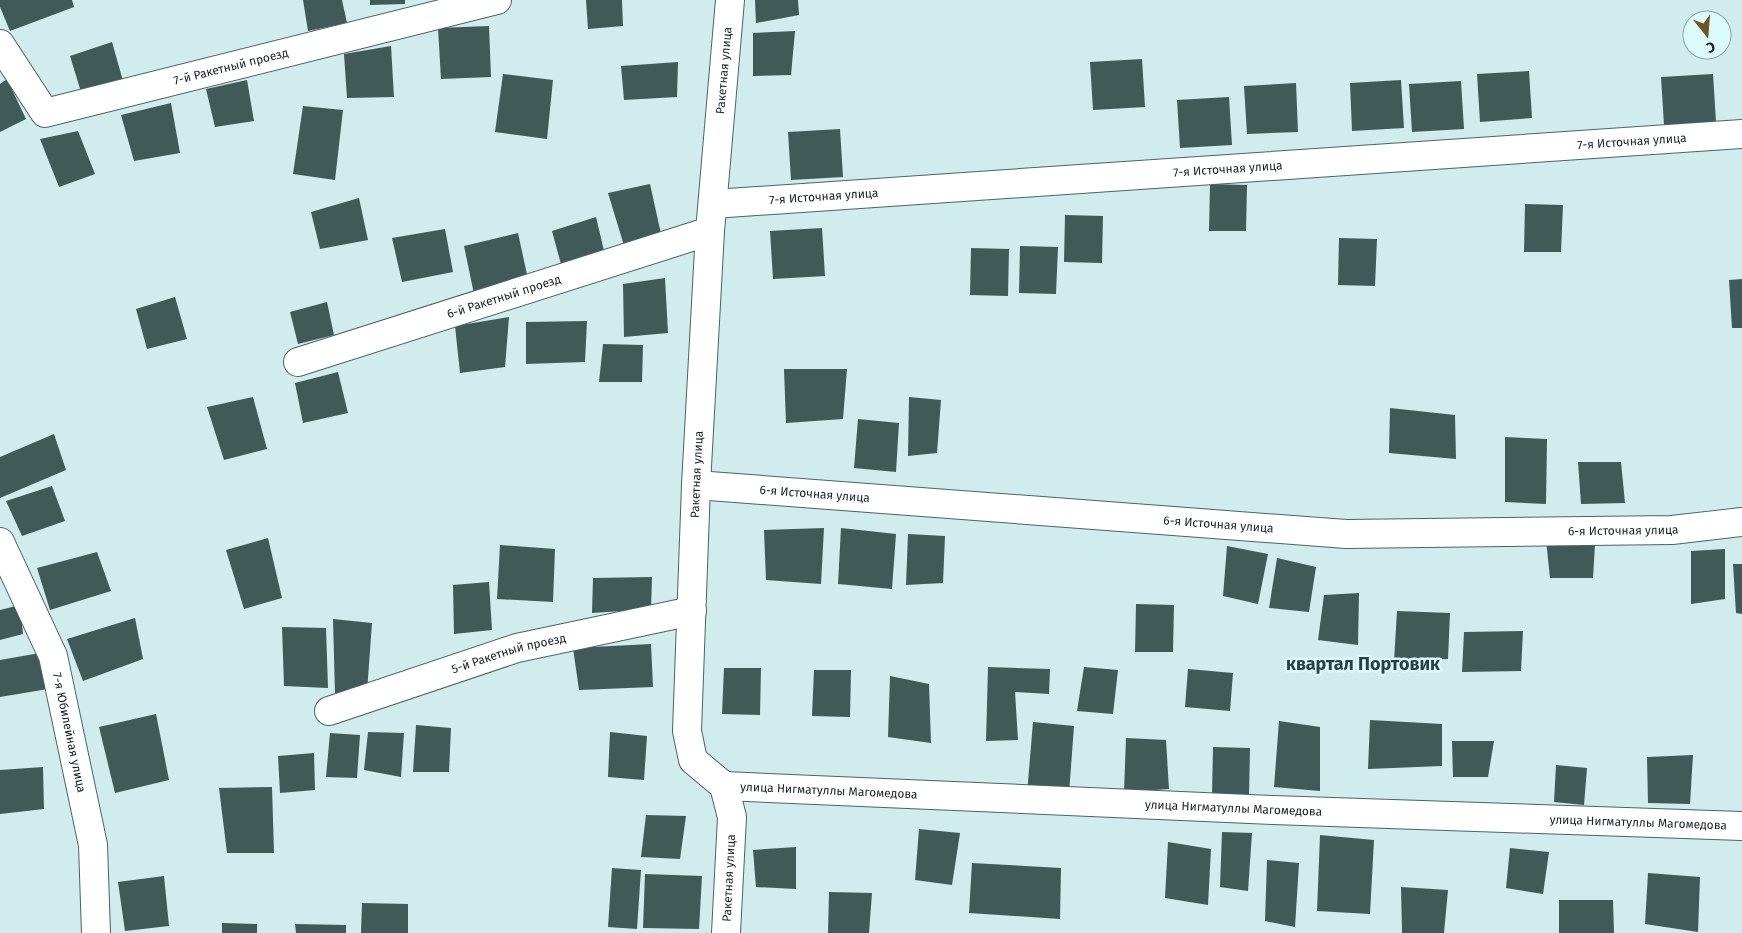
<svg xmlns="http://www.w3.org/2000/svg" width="1742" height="933" viewBox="0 0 1742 933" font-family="'Fira Sans',sans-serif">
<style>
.building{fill:#405959}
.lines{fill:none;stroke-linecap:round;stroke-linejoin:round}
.street-casing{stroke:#4a6363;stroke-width:30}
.street{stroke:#fff;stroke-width:28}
.labels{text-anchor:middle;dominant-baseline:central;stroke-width:5;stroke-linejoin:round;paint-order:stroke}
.street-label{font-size:12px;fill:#172222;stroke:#ddfafa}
.district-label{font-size:18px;font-weight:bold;fill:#284041;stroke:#ddfafa}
</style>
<rect width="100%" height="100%" fill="#d0eced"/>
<g class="building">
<path d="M0 0H72L74 7 10 31 0 7Z"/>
<path d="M303 0H342L347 23 308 31Z"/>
<path d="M370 0H405V4L370 5Z"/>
<path d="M586 0H622L623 26 588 29Z"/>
<path d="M755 0H798L799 15 756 23Z"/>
<path d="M489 26 491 77 441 79 438 28Z"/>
<path d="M795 31 791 75 753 76V33Z"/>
<path d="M112 42 123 81 81 92 70 56Z"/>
<path d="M391 46 394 97 347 98 344 54Z"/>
<path d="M1142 59 1145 107 1093 110 1090 62Z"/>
<path d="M678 62 677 97 624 100 621 66Z"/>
<path d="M1529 71 1532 118 1480 122 1477 74Z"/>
<path d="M503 74 553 80 547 139 495 132Z"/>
<path d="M1713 74 1716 122 1664 125 1661 77Z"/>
<path d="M7 79 26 119 0 132V84Z"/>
<path d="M247 80 254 121 215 127 206 89Z"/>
<path d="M1401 80 1404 128 1352 131 1350 83Z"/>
<path d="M1461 81 1464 129 1412 132 1409 84Z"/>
<path d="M1296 83 1298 132 1247 134 1244 86Z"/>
<path d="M1229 97 1232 145 1180 148 1177 100Z"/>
<path d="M171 103 180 153 134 161 121 115Z"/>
<path d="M303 106 343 110 335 180 293 174Z"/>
<path d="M840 129 843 177 791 180 788 132Z"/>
<path d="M78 131 95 174 59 187 40 139Z"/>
<path d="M650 184 663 243 626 252 608 193Z"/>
<path d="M1210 184 1247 185 1246 231H1209Z"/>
<path d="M359 198 368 240 320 249 311 212Z"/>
<path d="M1525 204 1563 205 1561 252H1524Z"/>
<path d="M1065 215 1103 216 1102 263 1064 262Z"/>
<path d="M596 217 605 255 562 268 552 231Z"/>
<path d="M822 228 825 276 773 279 770 231Z"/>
<path d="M445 229 453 272 402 282 392 238Z"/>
<path d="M518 233 528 279 474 294 464 246Z"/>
<path d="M1339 238 1377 239 1375 286 1338 285Z"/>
<path d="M1020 246 1058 247 1056 294 1019 293Z"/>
<path d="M971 248 1009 249 1008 296 970 295Z"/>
<path d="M665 278 668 333 624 337 623 284Z"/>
<path d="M1742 279V328H1732L1729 280Z"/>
<path d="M175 297 187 339 147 349 136 309Z"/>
<path d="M327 302 334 335 298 344 290 312Z"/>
<path d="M509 317 505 367 460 373 455 326Z"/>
<path d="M587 321 585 362 526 364V322Z"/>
<path d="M603 344 643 345 642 382H599Z"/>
<path d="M784 369H847L843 419 786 423Z"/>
<path d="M338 372 348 413 303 423 295 383Z"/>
<path d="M253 397 267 449 224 460 207 407Z"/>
<path d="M909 397 941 400 937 453 908 456Z"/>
<path d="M1390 408 1455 415 1456 459 1389 453Z"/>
<path d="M858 419 899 423 896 472 854 468Z"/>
<path d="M54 434 66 470 0 498V457Z"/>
<path d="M1505 437 1547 439 1546 504 1505 502Z"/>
<path d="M1578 462H1621L1625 503 1581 504Z"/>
<path d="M52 486 65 521 22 536 6 501Z"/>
<path d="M824 528 821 584 766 580 764 530Z"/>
<path d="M841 528 896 534 892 589 838 584Z"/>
<path d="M908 534 945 536 943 583 906 585Z"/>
<path d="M268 538 282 598 244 609 226 550Z"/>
<path d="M1546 540 1595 544 1593 578H1550Z"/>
<path d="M500 545 555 549 553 602 497 599Z"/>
<path d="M1227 546 1268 554 1258 604 1223 596Z"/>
<path d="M1725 549V599L1691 604V551Z"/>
<path d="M97 552 111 591 50 610 37 568Z"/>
<path d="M1277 558 1316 567 1309 612 1269 608Z"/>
<path d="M1733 564H1742V614L1736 613Z"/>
<path d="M652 577 651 609 592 613 593 578Z"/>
<path d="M489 582 492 630 454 634 453 585Z"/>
<path d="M1359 593 1358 645 1318 640 1324 595Z"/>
<path d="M1136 604 1174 605 1173 652H1135Z"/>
<path d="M20 605 23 634 0 640V610Z"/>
<path d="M1397 611 1450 613 1448 659 1394 661Z"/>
<path d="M135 618 143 659 83 681 67 639Z"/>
<path d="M333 619 372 623 367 692 335 694Z"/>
<path d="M282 627 326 628 328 688 284 686Z"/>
<path d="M1523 631 1521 671 1462 672 1464 632Z"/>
<path d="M651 644 653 687 579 690 573 648Z"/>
<path d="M40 653 48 689 0 697V660Z"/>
<path d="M988 667 1050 669 1049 694 1015 692 1018 740 986 741Z"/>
<path d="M1084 667 1118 670 1113 714 1077 711Z"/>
<path d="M724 668H761L760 715 722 714Z"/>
<path d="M1188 669 1233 673 1230 711 1185 707Z"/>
<path d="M814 670H851L850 717 812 716Z"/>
<path d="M890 676 929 684 931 743 888 737Z"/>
<path d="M156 714 169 780 115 793 99 727Z"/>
<path d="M1370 720 1442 724V766L1368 769Z"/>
<path d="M1279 721 1320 727V791L1274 787Z"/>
<path d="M1033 722 1074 726 1069 794H1027Z"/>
<path d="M416 725 451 728 449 772H413Z"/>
<path d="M368 732 404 733 401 777 364 770Z"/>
<path d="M610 732 647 736 644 780 608 777Z"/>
<path d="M330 733 360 735 357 778 326 777Z"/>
<path d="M1126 738 1166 740 1169 789 1124 792Z"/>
<path d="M1452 741H1494L1488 777H1453Z"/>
<path d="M1213 747 1250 748 1249 796 1212 795Z"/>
<path d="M314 753 315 790 280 793 278 756Z"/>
<path d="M1693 755 1690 804 1648 803 1647 757Z"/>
<path d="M1556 765 1587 768 1584 805 1554 802Z"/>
<path d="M43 767 44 809 0 814V770Z"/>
<path d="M272 787 274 853H227L219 788Z"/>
<path d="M646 815 686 816 680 859 641 857Z"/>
<path d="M919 829 960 833 952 885 915 880Z"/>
<path d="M1222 832 1252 833 1248 891 1220 887Z"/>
<path d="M1320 835 1374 840 1370 914 1317 911Z"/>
<path d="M1168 842 1211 849 1208 905 1165 898Z"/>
<path d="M796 847V889L756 887 753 850Z"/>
<path d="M1510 848 1549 852 1543 894 1506 888Z"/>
<path d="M1267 860 1299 863 1295 927 1265 921Z"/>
<path d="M972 863 1061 868 1060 919 969 913Z"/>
<path d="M612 868 641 870 637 929 608 927Z"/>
<path d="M1648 873 1700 877 1698 932 1645 924Z"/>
<path d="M645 874 702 876 699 929 643 928Z"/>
<path d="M164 876 169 926 125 931 118 882Z"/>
<path d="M1401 887 1448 890 1444 933H1402Z"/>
<path d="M829 892 872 893 869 933H828Z"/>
<path d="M1559 900H1613L1614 933H1559Z"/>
<path d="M362 903 408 904V933H361Z"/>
<path d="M222 923 257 924V933H222Z"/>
<path d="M295 924 346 925V933H296Z"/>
</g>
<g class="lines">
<g class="street-casing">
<g id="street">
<path id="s1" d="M0 44 45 113 497 0"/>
<path id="s2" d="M713 204 1742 134"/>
<path id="s3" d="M298 362 710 231"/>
<path id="s4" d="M696 485 1346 534 1672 530 1742 522"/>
<path id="s5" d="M0 542 53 656 93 845 96 933"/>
<path id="s6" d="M329 711 517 648 692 611"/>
<path id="s7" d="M724 786 1273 810 1742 826"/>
<path id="s8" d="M726 933 732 817 724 786 693 760 687 731 696 485 710 231 730 0"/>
</g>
</g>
<use href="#street" class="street"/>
</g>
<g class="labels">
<g class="street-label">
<text stroke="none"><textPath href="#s1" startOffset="274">7-й Ракетный проезд</textPath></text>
<text stroke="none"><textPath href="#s8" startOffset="880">Ракетная улица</textPath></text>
<text stroke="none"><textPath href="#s2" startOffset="921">7-я Источная улица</textPath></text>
<text stroke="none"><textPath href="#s2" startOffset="516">7-я Источная улица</textPath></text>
<text stroke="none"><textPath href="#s2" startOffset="111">7-я Источная улица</textPath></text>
<text stroke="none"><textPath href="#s3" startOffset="216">6-й Ракетный проезд</textPath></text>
<text stroke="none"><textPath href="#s8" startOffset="475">Ракетная улица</textPath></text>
<text stroke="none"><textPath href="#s4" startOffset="119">6-я Источная улица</textPath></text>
<text stroke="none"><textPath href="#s4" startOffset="524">6-я Источная улица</textPath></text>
<text stroke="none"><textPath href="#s4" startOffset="929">6-я Источная улица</textPath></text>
<text stroke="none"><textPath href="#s6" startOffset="189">5-й Ракетный проезд</textPath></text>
<text stroke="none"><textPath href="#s5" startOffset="204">7-я Юбилейная улица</textPath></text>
<text stroke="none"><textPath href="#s7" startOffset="105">улица Нигматуллы Магомедова</textPath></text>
<text stroke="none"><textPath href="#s7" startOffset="510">улица Нигматуллы Магомедова</textPath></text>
<text stroke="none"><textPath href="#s7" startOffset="915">улица Нигматуллы Магомедова</textPath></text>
<text stroke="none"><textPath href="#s8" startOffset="55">Ракетная улица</textPath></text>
</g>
<g class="district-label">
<text x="1363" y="664">квартал Портовик</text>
</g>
</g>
<g transform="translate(1707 35) rotate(163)"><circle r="24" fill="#ddfafa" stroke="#8ea4a4"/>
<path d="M0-4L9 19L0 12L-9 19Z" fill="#715127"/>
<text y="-8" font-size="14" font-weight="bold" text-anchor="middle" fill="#172222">С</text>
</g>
</svg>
